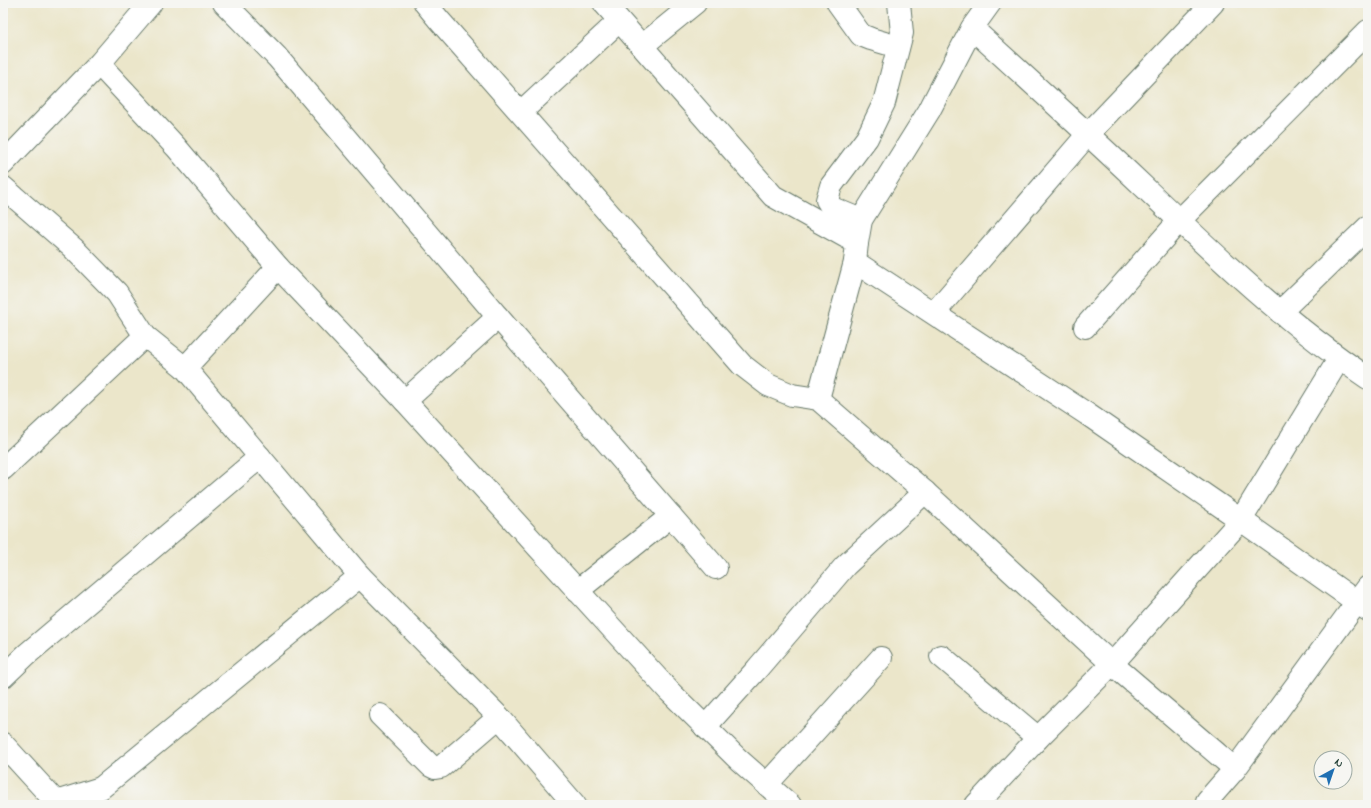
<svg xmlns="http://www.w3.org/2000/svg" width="1371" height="808" viewBox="0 0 1371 808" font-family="'Indie Flower',sans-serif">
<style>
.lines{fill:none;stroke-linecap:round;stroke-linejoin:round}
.minor-casing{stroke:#667868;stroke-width:24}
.minor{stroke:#fff;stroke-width:22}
</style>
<rect width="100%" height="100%" fill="#f6f6f2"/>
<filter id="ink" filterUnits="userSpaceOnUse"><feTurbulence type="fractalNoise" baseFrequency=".025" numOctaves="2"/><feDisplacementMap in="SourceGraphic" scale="8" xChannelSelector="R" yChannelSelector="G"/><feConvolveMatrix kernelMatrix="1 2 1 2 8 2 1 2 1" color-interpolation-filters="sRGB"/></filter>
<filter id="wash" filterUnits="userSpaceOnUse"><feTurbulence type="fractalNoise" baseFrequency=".012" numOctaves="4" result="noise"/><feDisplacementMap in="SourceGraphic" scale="16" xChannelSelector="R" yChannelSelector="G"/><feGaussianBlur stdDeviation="0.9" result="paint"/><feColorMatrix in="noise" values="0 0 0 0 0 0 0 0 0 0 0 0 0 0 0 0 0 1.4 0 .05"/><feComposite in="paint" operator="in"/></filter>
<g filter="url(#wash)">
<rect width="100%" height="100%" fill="#ebe6ca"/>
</g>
<g filter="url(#ink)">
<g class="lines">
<g class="minor-casing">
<g id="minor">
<path d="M224 3 277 57 498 317 716 568"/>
<path d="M425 3 439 20 742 365 768 385 792 395 818 399 925 492 1112 664 1235 769 1207 801 1211 805"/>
<path d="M604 3 773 196 857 243 855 262 818 399"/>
<path d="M838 3 861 35 871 39 898 47"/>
<path d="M972 28C1029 80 1085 131 1141 184 1213 253 1285 323 1368 378"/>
<path d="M642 46 695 3"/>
<path d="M99 64 176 147 278 267 405 401 669 691 739 760 790 805"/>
<path d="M521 112 619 21"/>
<path d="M3 164 99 64 151 3"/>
<path d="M3 187 73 248 117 293 145 336 185 368 360 576 499 717 575 805"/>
<path d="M861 220 832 208 827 200 831 186 867 138 884 103 902 33 899 3"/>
<path d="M857 243 861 220 929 111 972 28 990 3"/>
<path d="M855 262 1087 414 1241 520 1112 664 1038 738 976 805"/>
<path d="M1280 312 1368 227"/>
<path d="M934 313 1088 134 1213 3"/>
<path d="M1085 327 1179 221 1368 31"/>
<path d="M1339 359 1241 520 1368 610"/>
<path d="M185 368 278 267"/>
<path d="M405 401 498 317"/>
<path d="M3 469 145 336"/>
<path d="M577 591 671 516"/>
<path d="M941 656 1038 738"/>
<path d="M3 677 27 654 260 457"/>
<path d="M380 715 431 766 435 768 441 767 499 717"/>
<path d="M705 727 757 669 845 566 925 492"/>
<path d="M3 744 56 802"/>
<path d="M1235 769 1368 587"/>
<path d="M767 784 881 658"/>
<path d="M52 805 56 802 101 788 360 576"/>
</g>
</g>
<use href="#minor" class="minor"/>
</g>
</g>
<rect width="1371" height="808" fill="none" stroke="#f6f6f2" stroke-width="16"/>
<g transform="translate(1333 770) rotate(40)"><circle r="19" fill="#f6f6f2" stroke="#a0aca6"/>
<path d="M0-3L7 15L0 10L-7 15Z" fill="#1f6fb2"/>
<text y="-6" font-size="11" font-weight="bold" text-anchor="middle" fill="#1f3d34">N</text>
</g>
</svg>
